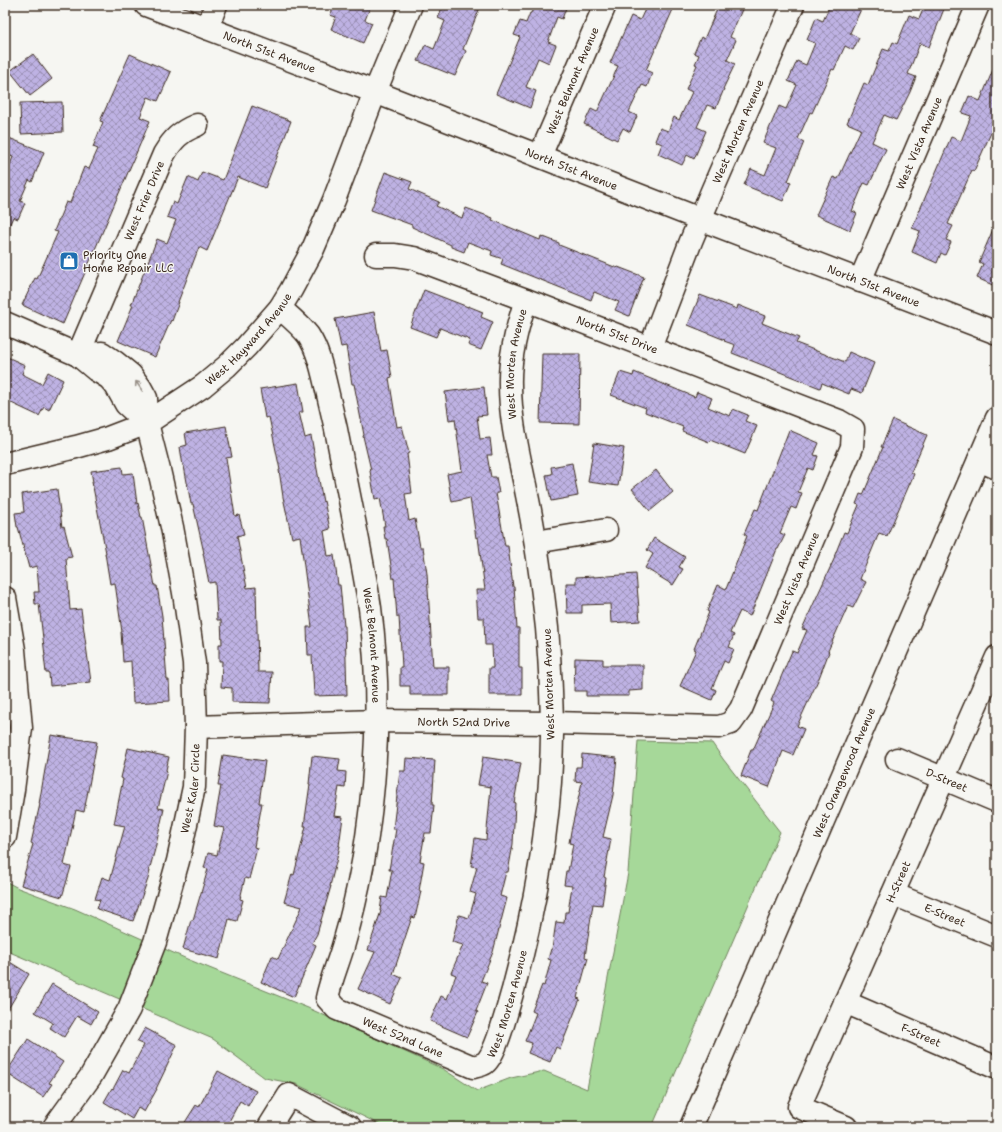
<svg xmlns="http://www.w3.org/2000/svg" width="1002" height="1132" viewBox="0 0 1002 1132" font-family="'Shantell Sans',sans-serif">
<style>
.park{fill:#a6d899;stroke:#70815c}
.building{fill:url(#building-cross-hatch);stroke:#3b2a1e}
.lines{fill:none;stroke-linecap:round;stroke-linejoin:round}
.minor-casing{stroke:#3b2a1e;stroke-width:25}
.major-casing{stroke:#3b2a1e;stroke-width:25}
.minor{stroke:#f6f6f2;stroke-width:22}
.major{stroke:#f6f6f2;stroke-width:22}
.oneway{stroke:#989088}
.labels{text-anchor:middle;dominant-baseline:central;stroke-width:3;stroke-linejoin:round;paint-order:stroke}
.street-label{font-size:11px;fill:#3b2a1e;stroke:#f6f6f2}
.poi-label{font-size:11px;fill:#3b2a1e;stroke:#f6f6f2;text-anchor:start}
</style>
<defs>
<pattern id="building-cross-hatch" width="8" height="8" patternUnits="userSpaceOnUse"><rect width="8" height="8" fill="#beb2e3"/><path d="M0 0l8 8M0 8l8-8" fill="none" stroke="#9c91b7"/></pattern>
</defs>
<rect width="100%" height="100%" fill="#f6f6f2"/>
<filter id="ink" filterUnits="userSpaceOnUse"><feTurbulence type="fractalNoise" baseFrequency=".025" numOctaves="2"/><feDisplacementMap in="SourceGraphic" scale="8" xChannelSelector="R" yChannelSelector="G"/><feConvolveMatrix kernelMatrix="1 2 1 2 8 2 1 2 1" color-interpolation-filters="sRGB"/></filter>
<g filter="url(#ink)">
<path class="park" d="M638 741 712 743 723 759 780 832 652 1127H385L296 1084 265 1078 213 1039 5 950V881L18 888 75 909 187 959 308 1008 443 1069 477 1091 511 1078 544 1071 587 1089 628 873Z"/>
<g class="building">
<path d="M335 5H371L365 20 372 23 363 43 331 29 336 17 330 15Z"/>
<path d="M443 5H481L463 49 466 51 455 76 418 61 425 45 434 49 445 21 438 18Z"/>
<path d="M529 5H567L562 19 557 17 548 42 556 45 549 63 538 58 526 87 536 91 530 108 496 94 520 37 514 35 520 21 526 23 530 13H531L534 7Z"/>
<path d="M647 5H675L646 70 652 73 647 87 642 85 629 112 637 116 630 132 623 128 617 140 584 124 591 109 597 112 612 80 618 66 610 63 631 16 640 20Z"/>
<path d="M719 5H744L730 37 736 40 727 60 735 64 723 89H724L716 108 707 105 697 127 706 131 694 159 687 155 682 165 658 154 662 144 655 141 660 128 668 131 674 117 679 120 692 92 686 89 697 65 695 64 699 55 694 53 701 37 704 39Z"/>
<path d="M830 5H863L850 33 859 38 853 50 845 46 834 70 832 69 812 113 810 112 798 139 804 142 788 181 791 182 783 201 744 185 751 169 765 175 776 148 763 143 779 106 786 109 797 85 788 81 797 61 806 65 815 43 807 40 816 18 823 21Z"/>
<path d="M925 5H934L944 9 929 47 920 43 908 74 916 77 910 92 896 120 884 115 872 142 886 149 869 185 864 183 852 211 857 213 850 230 816 215 833 177 838 179 861 129 847 123 864 83 868 85 883 49 889 51 893 42 897 44 909 15 919 19Z"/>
<path d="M33 54 52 79 30 96 10 71Z"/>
<path d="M130 54 171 72 158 101 148 97 140 117 150 121 63 324 22 305 35 278 37 279 58 232 54 231 66 202 70 203 84 167 89 169 98 149 93 147 103 122 100 121Z"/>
<path d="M997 60V127L994 126 974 171 972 170 948 224 953 226 946 240 951 242 945 255 941 253 937 263 912 252 920 231 912 228 951 137 961 141 971 116 962 113 969 96 980 101Z"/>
<path d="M62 102 63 132 21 134 20 103Z"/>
<path d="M252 106 291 121 265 188 238 177 207 251 199 247 178 302H179L172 321 171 320 155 357 118 341 133 305H131L157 239 167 243 176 220 167 217 173 202 177 204 188 177 198 182 202 172 223 180Z"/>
<path d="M9 138 44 152 32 182 29 180 20 201 25 203 18 219 13 217 5 235V178L13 157 5 154V147Z"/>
<path d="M385 172 412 182 409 189 439 202 436 206 462 218 466 208 493 218 492 220 540 240 541 236 559 243V245L617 268 618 267 644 277 629 316 615 310 619 302 594 292 591 300 501 264 503 259 491 255 492 251 468 242 464 252 451 247V245L412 227V225L371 210Z"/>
<path d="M997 220V287L977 278 983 264 979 262Z"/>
<path d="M424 290 468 307V306L483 312 481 317 493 322 481 350 468 345 470 340 440 328 436 337 410 327Z"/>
<path d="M700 295 737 309 738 305 765 316 762 323 799 338 796 343 845 362 849 352 874 363 862 393 851 389 849 394 822 383 820 388 732 353 735 345 724 341 725 340 688 325Z"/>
<path d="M374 312 381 351 387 350 392 377 389 378 397 427 402 426 409 453 407 454 412 493 405 494 409 521 415 519 420 547H423L427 574 433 667H449V695H410V686H400V667H402L399 617H397L394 578 393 579 387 539H385L383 526H385L380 498 375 499 370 471 371 470 363 436 364 435 354 384H352L346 346 341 347 335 319Z"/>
<path d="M542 354H580L579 424 540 423Z"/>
<path d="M5 356 25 365 22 374 42 384 48 372 63 380 49 410 44 407 39 416 5 400Z"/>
<path d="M620 372 633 376 634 372 695 397 697 392 712 398 708 407 730 416 733 409 748 415 745 421 757 426 745 454 710 440 709 442 682 431 683 427 645 412 646 408 611 395Z"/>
<path d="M298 383 303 412H299L305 438 311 436 323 502 324 501 330 529 324 531 328 556 334 555 338 585H340L344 626H345L347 695 314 696 312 655H308L307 627H312L300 536 292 538 283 497 279 470H280L269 417 265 418 260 389Z"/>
<path d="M484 387 487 415 477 416 480 439 490 438 492 455H487L491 477H496L499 493H496L505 546H508L513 587H514L517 628H519V668H522V695H489V668H493L492 645H485L484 618H478L476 590H485L478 537 476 538 470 498 452 502 447 474 462 471 455 419 449 420 445 392Z"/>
<path d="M893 420 927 435 911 472 914 474 887 536 879 533 860 579 866 582 853 608 848 606 828 651 829 652 819 678 797 726 804 729 793 755 783 751 769 787 741 776 751 750H753L774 703 771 701 792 651 797 653 807 630 802 629 835 557H834L844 532 847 533 859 505 856 504 860 494 863 495 883 447H881Z"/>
<path d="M226 426 232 457 226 458 235 516 239 515 244 534 237 536 247 588 256 587 258 672H272L270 703 232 702V688L221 687 222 661H219V644H222L221 620H217L215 582 209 583 203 553H204L193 504H191L184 466H183L180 447 187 445 185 433Z"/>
<path d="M789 430 819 443 814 455 818 456 813 470 808 468 798 492 802 493 796 509 791 507 780 533 785 535 778 549H777L750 616 740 611 730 633 734 635 729 647 734 649 728 663 724 661 712 688 716 690 712 700 680 686 696 650 694 649 709 612 707 611 718 585 726 589 747 536 744 534 755 509 758 510Z"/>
<path d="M594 443 624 448 618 486 588 482Z"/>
<path d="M572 463 578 496 551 501 546 475 552 474 551 467Z"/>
<path d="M122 467 123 474 133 473 137 504 138 503 141 517H142L155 586H157L162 616 167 680H169L170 701 133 703 131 661 123 662 121 632H122L115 583 110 584 105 553H106L92 482H93L91 471Z"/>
<path d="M656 470 673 492 650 511 632 489Z"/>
<path d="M57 489 62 527 64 526 72 557 66 558 70 610 81 609 91 682 50 686 49 673H46L44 656H45L39 604H35L34 592H39L37 566 29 568 18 527H17L15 513 24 512 22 494Z"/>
<path d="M654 538 685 557 679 567 683 569 673 585 645 568 653 554 647 550Z"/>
<path d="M636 574 640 621 611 623 610 604 582 605V613H567L566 583H576V577L594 576V577Z"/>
<path d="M575 658 603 659V665H643V690L629 691V696H586V691H574Z"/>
<path d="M51 735 97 742 84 812 76 810 64 865 71 867 62 897 21 885 33 844 31 843 40 804H39Z"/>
<path d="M128 748 169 757 166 770 167 771 158 808 164 809 155 849 149 871H150L148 879 133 921 97 909 100 900 95 899 102 877 110 880 125 826 114 824 123 779 121 778Z"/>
<path d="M582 754 617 758 613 795 603 837 611 839 604 877 606 878 602 905 593 904 585 957 588 958 577 998 580 999 560 1049 556 1047 550 1062 528 1053 532 1043 525 1041 536 1013 532 1011 542 985 544 986 551 960 548 959 551 949H552L556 922 564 923 565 912H568L572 886 564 885 566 871H568L573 844 569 843 571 831 582 782 575 781 576 767H581Z"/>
<path d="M223 755 265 761 259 803H262L254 847 257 848 249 879 245 878 240 899 243 900 237 921 229 919 219 959 183 949 191 920H193L208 869 204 868 208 853 217 855 224 828 214 826 221 786H218Z"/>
<path d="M312 756 340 759 338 771 346 772 345 788 339 787 334 816 343 817 339 846H340L330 886H331L317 934 312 943 316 945 294 997 261 982 272 956 278 959 302 907 284 902 292 874 294 875 306 826H304L310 784H309Z"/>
<path d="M483 757 521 763 514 803H515L513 844 508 872H506L500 896 507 898 493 952 481 981 487 983 476 1011 478 1012 467 1037 430 1021 441 996 447 999 456 975 451 973 463 945 452 942 459 915 469 918 476 894 470 892 477 867 471 866 475 838 486 840 491 787 478 785Z"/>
<path d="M406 758 435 760 432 805H434L431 833H425L420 861 424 862 419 891H421L415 918 412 917 393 974 402 978 390 1004 358 989 375 952 368 950 381 911H380L382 897 387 898 392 870H389L396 829H393L400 771H405Z"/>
<path d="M5 959 29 974 5 1014Z"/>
<path d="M52 984 98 1012 91 1024 77 1016 64 1037 50 1028 53 1023 35 1012Z"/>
<path d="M145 1028 177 1045 156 1089H157L144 1112 138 1108 132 1119 104 1102 112 1088 113 1089 123 1070 129 1073 144 1045 137 1042Z"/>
<path d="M28 1039 63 1062 49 1083 52 1084 43 1097 6 1073Z"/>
<path d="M218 1071 256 1091 248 1106 240 1101 226 1127H182L196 1105 199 1107Z"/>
</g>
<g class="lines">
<g class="minor-casing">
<g id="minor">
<path d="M207 28 216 5"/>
<path id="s1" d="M540 156 605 5"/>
<path id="s2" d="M860 281 978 5"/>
<path id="s3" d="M280 308C289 316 300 325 308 335 318 350 322 369 326 386 333 414 339 442 344 470 353 516 363 562 370 608 381 691 377 780 363 862 358 889 352 916 344 943 339 961 331 979 327 998L337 1009 473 1067C477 1066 482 1065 485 1063 497 1053 508 1006 513 990 535 908 551 820 552 735 552 700 550 664 547 628 542 583 536 539 527 495 520 459 510 422 510 385 509 356 517 327 526 300"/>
<path d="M5 323 78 355 96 370 109 378 116 386 126 404 147 423"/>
<path id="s4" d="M650 348 691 241 712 191 793 5"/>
<path id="s5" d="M78 355 164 154C173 139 180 132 197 125"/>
<path d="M979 460 997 468"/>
<path id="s6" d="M5 464 76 447 108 438 147 423 203 386 227 366 246 347 280 308 291 290 313 249 334 200 375 92 411 5"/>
<path d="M536 542 606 530"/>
<path d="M5 598 14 650 21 728 13 790 5 837"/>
<path id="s7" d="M196 727 376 721 552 723 719 727 731 723 741 709 852 447 853 429 839 421 526 300 414 258 395 255H376"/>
<path id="s8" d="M897 759 997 801"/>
<path id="s9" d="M893 894 997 936"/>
<path id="s10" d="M845 1002 997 1068"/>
<path id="s11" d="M54 1127 91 1076 129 1009 155 942 178 861 194 787 196 727 194 663 184 593 172 527 159 470 147 423 146 398 140 387 131 375 115 362 102 353 78 355"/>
<path d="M269 1127 289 1095 350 1127"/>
<path id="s12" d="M691 1127 997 418"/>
<path id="s13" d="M846 1127 799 1107 997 657"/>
</g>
</g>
<g class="major-casing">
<g id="major">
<path id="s14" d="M146 5 375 92 700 219 997 333"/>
</g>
</g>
<use href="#minor" class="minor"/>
<use href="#major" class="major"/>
</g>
<defs><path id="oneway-shaft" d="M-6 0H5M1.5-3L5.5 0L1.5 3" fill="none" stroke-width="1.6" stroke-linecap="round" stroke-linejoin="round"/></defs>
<use class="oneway" href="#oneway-shaft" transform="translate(139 386) rotate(-124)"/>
</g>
<defs>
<g id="shop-square" transform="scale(1)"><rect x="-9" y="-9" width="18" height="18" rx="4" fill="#1f6fb2" stroke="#f6f6f2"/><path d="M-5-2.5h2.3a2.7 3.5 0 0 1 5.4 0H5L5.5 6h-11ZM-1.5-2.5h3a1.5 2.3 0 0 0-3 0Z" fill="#fff"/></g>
</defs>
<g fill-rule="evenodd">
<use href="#shop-square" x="69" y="261"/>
</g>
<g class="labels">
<g class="street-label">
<text stroke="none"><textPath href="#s14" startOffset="132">North 51st Avenue</textPath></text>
<text stroke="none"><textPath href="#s1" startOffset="82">West Belmont Avenue</textPath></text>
<text stroke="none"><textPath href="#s4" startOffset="234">West Morten Avenue</textPath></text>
<text stroke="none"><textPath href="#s2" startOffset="150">West Vista Avenue</textPath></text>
<text stroke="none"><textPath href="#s14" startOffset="456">North 51st Avenue</textPath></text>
<text stroke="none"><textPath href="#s5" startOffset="168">West Frier Drive</textPath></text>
<text stroke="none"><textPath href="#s14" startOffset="780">North 51st Avenue</textPath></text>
<text transform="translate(617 335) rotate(21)">North 51st Drive</text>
<text stroke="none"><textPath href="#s6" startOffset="281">West Hayward Avenue</textPath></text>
<text stroke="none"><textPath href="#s3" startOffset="1603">West Morten Avenue</textPath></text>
<text stroke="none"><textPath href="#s7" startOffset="695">West Vista Avenue</textPath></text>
<text stroke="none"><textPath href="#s3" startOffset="357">West Belmont Avenue</textPath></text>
<text transform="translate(549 684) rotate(-92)">West Morten Avenue</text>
<text stroke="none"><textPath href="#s7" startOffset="268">North 52nd Drive</textPath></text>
<text stroke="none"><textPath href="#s12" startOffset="386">West Orangewood Avenue</textPath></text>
<text stroke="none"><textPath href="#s8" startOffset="54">D-Street</textPath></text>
<text stroke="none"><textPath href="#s11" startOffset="370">West Kaler Circle</textPath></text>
<text stroke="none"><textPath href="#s13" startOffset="297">H-Street</textPath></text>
<text stroke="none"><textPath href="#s9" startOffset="56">E-Street</textPath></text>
<text stroke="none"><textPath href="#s3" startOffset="955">West Morten Avenue</textPath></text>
<text stroke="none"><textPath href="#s10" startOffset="83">F-Street</textPath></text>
<text stroke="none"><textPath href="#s3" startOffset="802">West 52nd Lane</textPath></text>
</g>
<g class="poi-label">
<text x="83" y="255">Priority One<tspan x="83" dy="13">Home Repair LLC</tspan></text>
</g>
</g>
<rect width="1002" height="1132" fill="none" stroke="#f6f6f2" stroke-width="20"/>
<rect x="10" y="10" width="982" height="1112" fill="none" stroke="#3b2a1e" stroke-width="1.5" filter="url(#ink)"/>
</svg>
